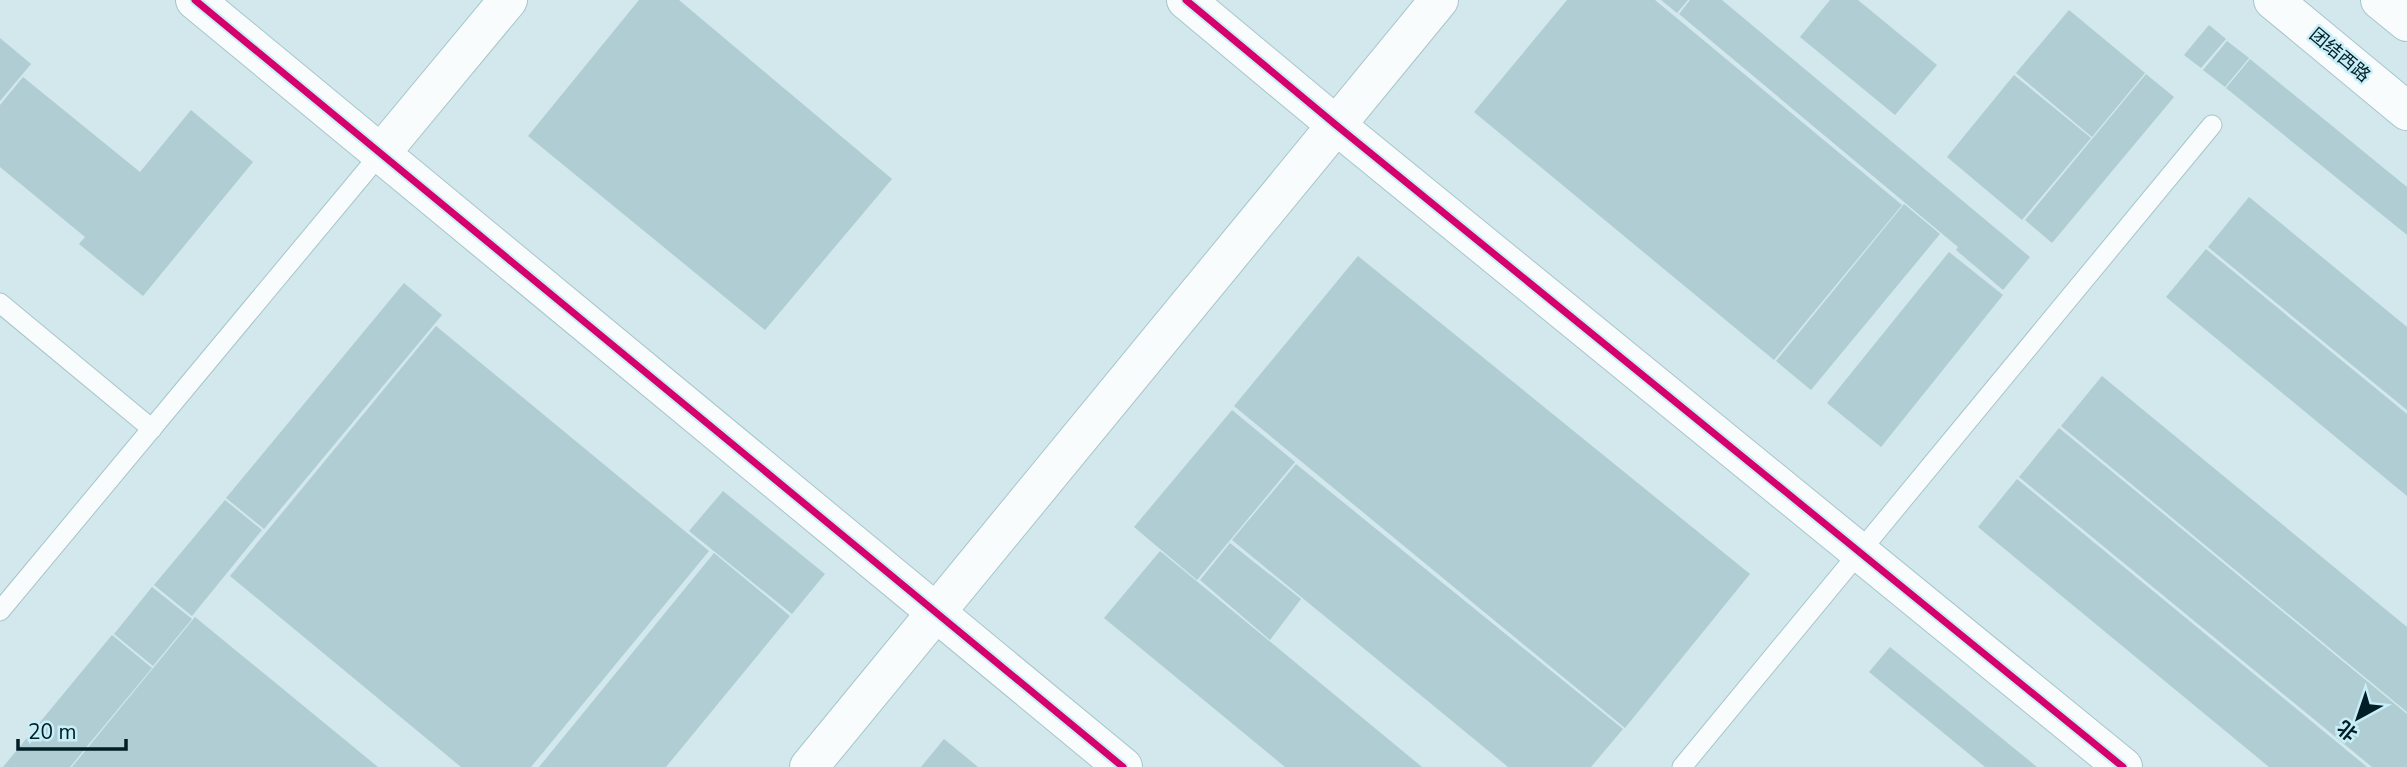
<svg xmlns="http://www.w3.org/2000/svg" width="2407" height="767" viewBox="0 0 2407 767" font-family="'Nunito Sans','Noto Sans SC',sans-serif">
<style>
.building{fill:#afcdd3}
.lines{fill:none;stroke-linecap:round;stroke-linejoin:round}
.service-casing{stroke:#a7c5cc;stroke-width:21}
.minor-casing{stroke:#a7c5cc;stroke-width:40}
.tertiary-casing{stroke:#a7c5cc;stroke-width:40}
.service{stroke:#f8fcfc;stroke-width:19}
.minor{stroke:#f8fcfc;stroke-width:38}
.tertiary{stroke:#f8fcfc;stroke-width:38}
.cycleway-casing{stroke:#c8eef7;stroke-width:11}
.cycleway{stroke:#d6006c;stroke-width:7}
.labels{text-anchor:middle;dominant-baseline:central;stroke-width:5;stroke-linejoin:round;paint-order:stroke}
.street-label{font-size:18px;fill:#001e25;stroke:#c8eef7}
</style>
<rect width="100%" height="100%" fill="#d2e8ec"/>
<g class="building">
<path d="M639 0H679L892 179 765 330 528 136Z"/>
<path d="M1567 0H1655L1902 205 1774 360 1474 112Z"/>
<path d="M1661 0H1688L1677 13Z"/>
<path d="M1690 0H1722L2030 257 2003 290 1956 250 1958 247 1679 14Z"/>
<path d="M1830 0H1858L1937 65 1895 115 1800 37Z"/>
<path d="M2069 10 2145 73 2092 137 2016 73Z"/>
<path d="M2209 25 2226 39 2201 68 2184 55Z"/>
<path d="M0 38 31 64 0 101Z"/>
<path d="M2227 41 2249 58 2225 87 2203 70Z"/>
<path d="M2250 59 2407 187V235L2226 88Z"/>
<path d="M2146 74 2174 97 2052 243 2025 220Z"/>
<path d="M2014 75 2091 138 2022 220 1947 157Z"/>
<path d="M23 77 140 172 191 110 253 162 143 296 79 244 85 237 0 167V105Z"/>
<path d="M2249 197 2407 327V410L2208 247Z"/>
<path d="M1904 204 1940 234 1811 390 1776 361Z"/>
<path d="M2206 249 2407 414V496L2166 297Z"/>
<path d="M1949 252 2003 295 1881 447 1827 403Z"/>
<path d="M1358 256 1750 574 1625 728 1234 406Z"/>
<path d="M404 283 442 315 264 529 226 498Z"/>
<path d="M436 326 709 551 531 767H461L230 576Z"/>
<path d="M2102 376 2407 627V712L2061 426Z"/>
<path d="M1232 410 1295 462 1197 580 1134 527Z"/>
<path d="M2059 428 2407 714V767H2372L2019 477Z"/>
<path d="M1296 464 1623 729 1591 767H1508L1232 540Z"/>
<path d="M2017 479 2367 767H2269L1978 527Z"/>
<path d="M723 491 825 574 792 614 689 531Z"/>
<path d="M225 500 262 530 192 616 154 585Z"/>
<path d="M1230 543 1301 599 1270 640 1200 580Z"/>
<path d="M1160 551 1273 644 1422 767H1285L1104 618Z"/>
<path d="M714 553 790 616 666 767H539Z"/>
<path d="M152 587 192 619 153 666 114 634Z"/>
<path d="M195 617 378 767H72Z"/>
<path d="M112 635 152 668 70 767H3Z"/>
<path d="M1890 647 2037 767H1985L1869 672Z"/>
<path d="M944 739 978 767H921Z"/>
</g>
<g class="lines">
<g class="service-casing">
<g id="service">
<path d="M0 303 152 429"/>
<path d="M0 611 381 153"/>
<path d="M1682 767 2212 125"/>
</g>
</g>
<g class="minor-casing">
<g id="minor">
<path d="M195 0 1123 767"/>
<path d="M1186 0 1336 125 2123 767"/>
<path d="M381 153 508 0"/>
<path d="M809 767 1439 0"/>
</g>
</g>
<g class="tertiary-casing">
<g id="tertiary">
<path d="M2273 0 2407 111"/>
<path d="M2380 0 2407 22"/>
</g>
</g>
<use href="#service" class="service"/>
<use href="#minor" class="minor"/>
<use href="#tertiary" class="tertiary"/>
<g class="cycleway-casing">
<g id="cycleway">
<path d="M195 0 1123 767"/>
<path d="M1186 0 1336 125 2123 767"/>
</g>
</g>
<use href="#cycleway" class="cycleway"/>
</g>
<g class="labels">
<g class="street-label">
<text transform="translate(2340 55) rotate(40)">团结西路</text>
</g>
</g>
<g transform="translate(2358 718) rotate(220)" stroke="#c8eef7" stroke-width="5" paint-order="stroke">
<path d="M0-5L12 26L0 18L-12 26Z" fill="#001e25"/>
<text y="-10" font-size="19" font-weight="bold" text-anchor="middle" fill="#001e25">北</text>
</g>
<path d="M18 739v10h108v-10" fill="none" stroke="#001e25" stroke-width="3.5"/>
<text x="28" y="739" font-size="21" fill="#001e25" stroke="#c8eef7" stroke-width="5" paint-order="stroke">20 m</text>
</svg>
